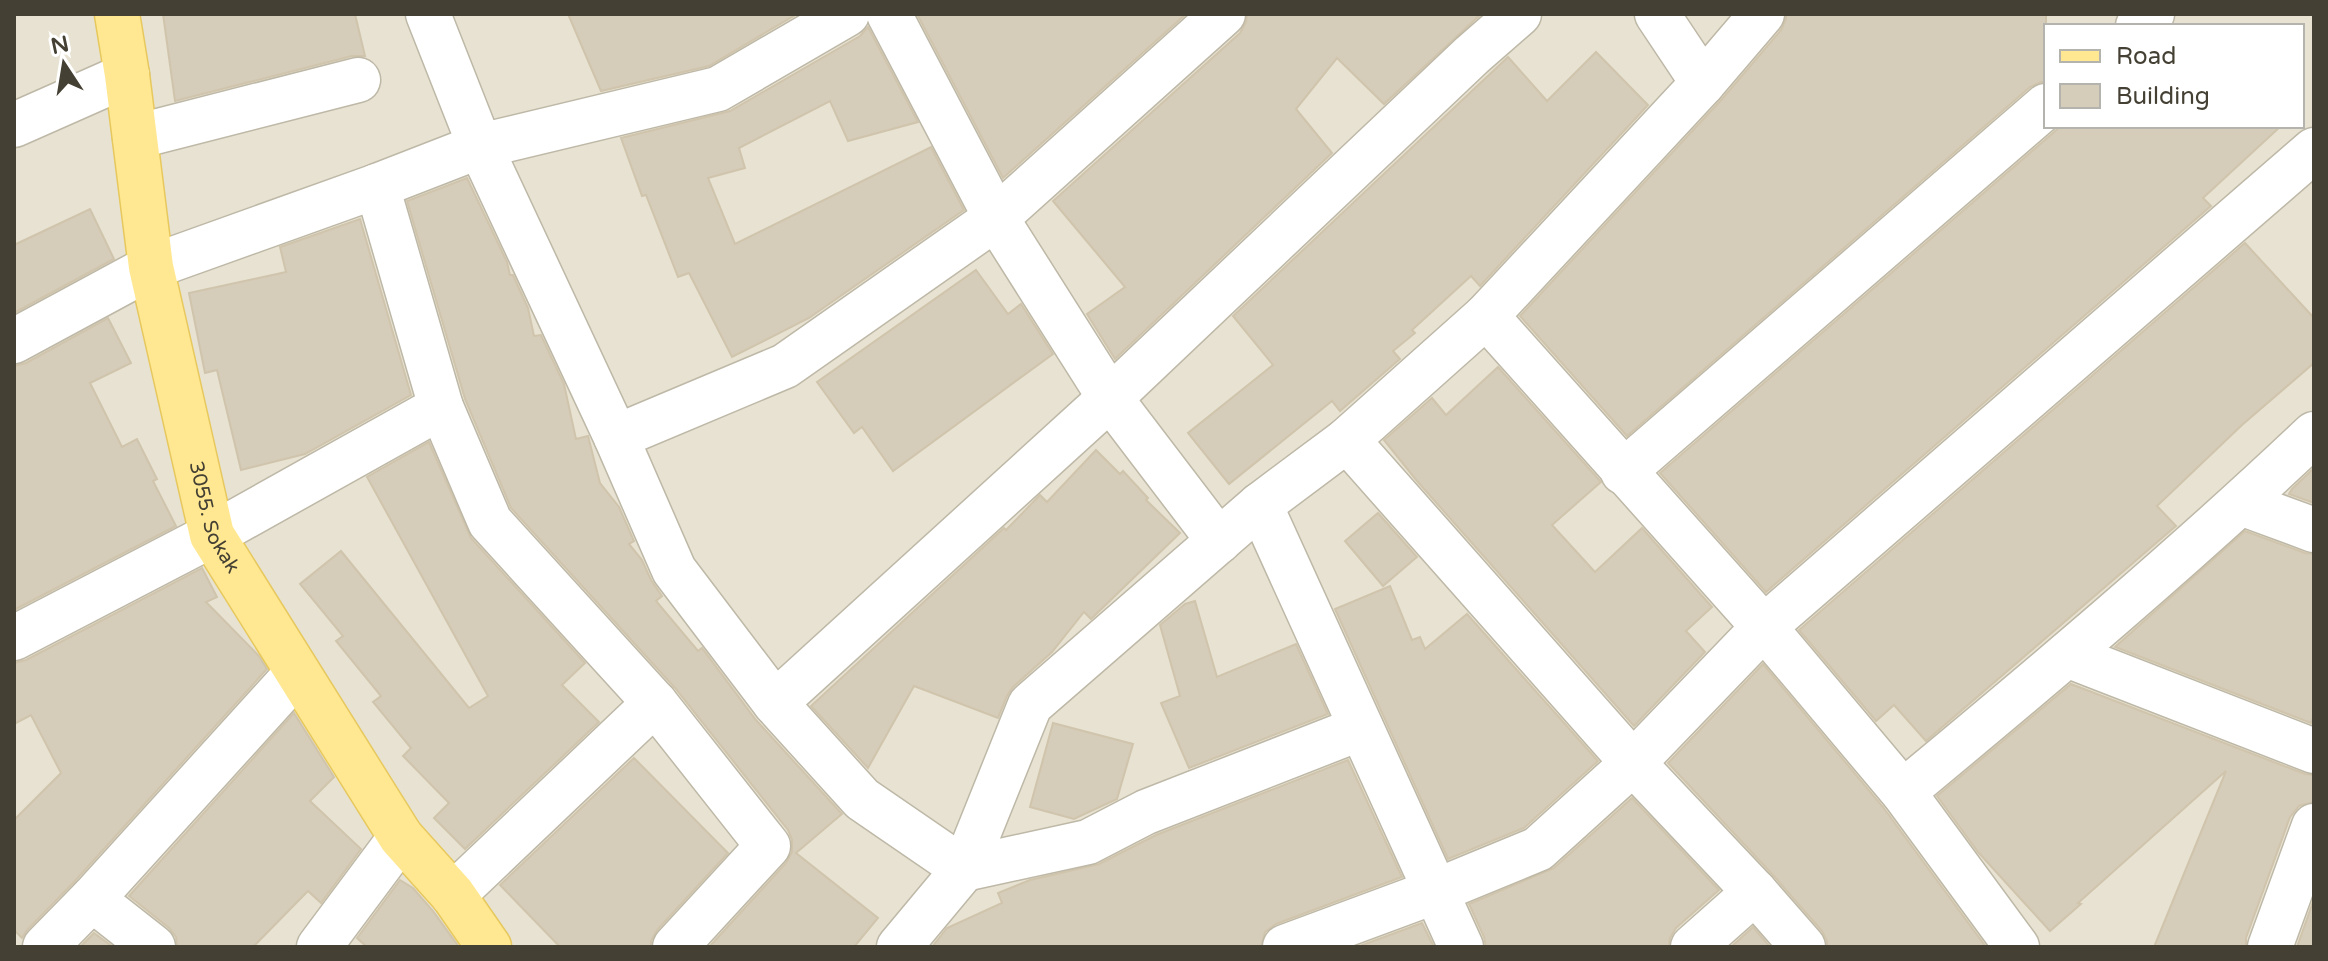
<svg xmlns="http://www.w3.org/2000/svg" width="2328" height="961" viewBox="0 0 2328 961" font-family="'Varela Round',sans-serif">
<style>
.residential{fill:#e7e2d2;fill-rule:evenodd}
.building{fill:#d5ccb9;stroke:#d0c5ac;stroke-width:2}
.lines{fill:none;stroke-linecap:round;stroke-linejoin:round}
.minor-casing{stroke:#beb8a7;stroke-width:47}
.major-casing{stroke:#e7c85e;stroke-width:47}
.minor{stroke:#fff;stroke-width:44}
.major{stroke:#ffe891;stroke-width:44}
.labels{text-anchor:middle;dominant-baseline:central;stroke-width:6;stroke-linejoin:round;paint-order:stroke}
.street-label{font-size:20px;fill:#454034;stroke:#fff}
</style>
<rect width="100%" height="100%" fill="#f3f0e4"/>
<path class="residential" d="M14 14H2314V947H14ZM2046 26H2302V126H2046Z"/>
<g class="building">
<path d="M163 14H355L365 56H352L175 101Z"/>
<path d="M568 14H797L709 66 601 91Z"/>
<path d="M917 14H1186L1003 178Z"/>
<path d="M1247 14H1481L1384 104 1337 58 1296 109 1332 153 1115 359 1087 314 1125 287 1053 201 1240 33 1246 22Z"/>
<path d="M1786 14H2046V82H2041L2030 87 1627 436 1520 316 1722 99 1781 30 1786 19Z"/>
<path d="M868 27 918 122 848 141 830 101 739 148 745 168 708 178 735 244 931 147 964 210 809 318 732 357 689 273 678 277 646 195 642 196 621 138 730 111 860 36Z"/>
<path d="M1596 52 1648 105 1480 286 1471 276 1412 330 1415 333 1393 351 1400 359 1340 411 1332 401 1229 484 1188 433 1273 365 1233 316 1508 57 1547 101Z"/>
<path d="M2061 126H2281L2203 198 2211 206 1766 592 1660 473Z"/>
<path d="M467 178 507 262 510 275H513L528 308 534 336 541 335 564 384 576 439 588 436 600 483 619 507 634 541 629 544 642 560 651 580 662 596 656 601 698 651 702 648 756 720 842 814 796 853 878 918 854 947H709L786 863 792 852V840L788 830 675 688 511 508 465 399 407 201Z"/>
<path d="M90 209 114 259 14 313V245Z"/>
<path d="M360 219 411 395 305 454 241 470 217 370 205 373 189 293 286 272 280 247Z"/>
<path d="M2245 243 2314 318V363L2242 425 2157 506 2176 526 1926 741 1894 705 1876 721 1799 630Z"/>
<path d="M976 270 1008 314 1021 304 1053 354 893 471 862 427 854 433 817 382Z"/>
<path d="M108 318 131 363 90 383 122 447 137 439 157 479 153 481 176 526 14 610V366L26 363Z"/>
<path d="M1498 367 1601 482 1552 525 1595 572 1642 528 1712 607 1686 631 1705 652 1634 726 1417 481 1384 440 1432 398 1446 415Z"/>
<path d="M429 442 471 538 585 663 562 685 599 722 465 849 434 818 449 803 403 756 411 748 373 702 381 696 336 641 343 636 300 584 341 551 469 708 488 696 367 477Z"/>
<path d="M1096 450 1120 474 1123 471 1148 498 1146 500 1180 533 1091 619 1084 612 1052 652 1013 687 1007 696 998 718 914 686 868 768 811 706 1004 528 1006 530 1040 495 1047 502Z"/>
<path d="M2314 468V503L2289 494 2292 489Z"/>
<path d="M1378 513 1417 557 1383 586 1345 541Z"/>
<path d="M2245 531 2305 553 2314 554V715L2311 723 2115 647Z"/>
<path d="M202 568 217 597 206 602 259 656 267 669 74 882 27 930 22 938 14 930V820L61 773 31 715 14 724V663L26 660Z"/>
<path d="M1390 586 1412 640 1420 637 1425 649 1467 614 1598 761 1524 828 1448 859 1335 609Z"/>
<path d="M1195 601 1217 677 1296 644 1328 714 1189 768 1161 703 1180 696 1160 625 1185 604Z"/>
<path d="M1763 664 1883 807 1986 947H1827V941L1822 931 1773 875 1668 763Z"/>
<path d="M2071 684 2305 774 2314 775V802L2299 806 2290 817 2246 938V947H2154L2226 771 2078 903 2081 904 2050 931 1978 852 1937 796Z"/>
<path d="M294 713 334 777 310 801 361 849 321 903 308 891 253 947H177L176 937 169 928 129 896Z"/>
<path d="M1053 723 1133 744 1117 799 1074 819 1030 807Z"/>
<path d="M634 758 728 853 657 930 651 941V947H560L500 885Z"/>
<path d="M1348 760 1402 877 1276 924 1265 932 1261 947H932L947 928 1002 903 998 893 1030 880 1099 864 1156 835Z"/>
<path d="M1632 798 1719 890 1676 928 1670 938 1669 947H1486L1484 937 1469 904 1554 868Z"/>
<path d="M400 880 413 888 433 911 459 947H367L357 938Z"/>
<path d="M2314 899V947H2297Z"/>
<path d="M1422 923 1434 947H1357Z"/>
<path d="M1753 927 1770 947H1731Z"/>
<path d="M94 933 113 947H80Z"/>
</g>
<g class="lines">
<g class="minor-casing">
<g id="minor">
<path d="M428 14 480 146 616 437 674 570 775 703 862 799 964 869 1088 842 1146 812 1361 728"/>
<path d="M889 14 996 218 1110 398 1219 541"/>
<path d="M1657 14 1703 83"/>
<path d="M2138 26 2152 14"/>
<path d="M14 125 127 75"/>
<path d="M135 137 358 80"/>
<path d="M377 186 441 407 490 522 655 703 768 846 675 947"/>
<path d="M1486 316 1764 627 1903 792 2017 947"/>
<path d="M14 341 151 267 377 186 480 146 718 89 847 14"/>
<path d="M616 437 785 366 996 218 1223 14"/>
<path d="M1347 440 1633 763 1755 892 1803 947"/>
<path d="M1623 472 2046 106"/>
<path d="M2241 503 2314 530"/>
<path d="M1260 505 1461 947"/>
<path d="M14 638 212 535 441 407"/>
<path d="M2067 655 2314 751"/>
<path d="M775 703 1110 398 1472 55 1519 14"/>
<path d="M1903 792C2043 676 2182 559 2314 434"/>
<path d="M453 895 655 703"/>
<path d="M92 899 153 947"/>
<path d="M45 947 92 899 297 673"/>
<path d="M319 947 401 837"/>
<path d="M899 947 964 869 1030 705 1260 505 1347 440 1486 316 1703 83 1762 14"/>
<path d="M1285 947 1436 891 1538 849 1633 763 1764 627 2314 150"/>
<path d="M1693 947 1755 892"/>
<path d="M2270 947 2314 826"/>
</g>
</g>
<g class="major-casing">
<g id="major">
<path id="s1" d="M117 14 127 75 151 267 212 535 401 837 453 895 489 947"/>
</g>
</g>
<use href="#minor" class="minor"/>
<use href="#major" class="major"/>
</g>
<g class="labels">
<g class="street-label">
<text stroke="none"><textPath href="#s1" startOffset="514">3055. Sokak</textPath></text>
</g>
</g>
<rect width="2328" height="961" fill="none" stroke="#454034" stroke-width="32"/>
<rect x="2044" y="24" width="260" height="104" fill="#ffffff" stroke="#b5b3ae" stroke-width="2"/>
<rect x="2060" y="50" width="40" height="12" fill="#ffe891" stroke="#b5b3ae" stroke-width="2"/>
<text x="2116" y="64" font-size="24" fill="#454034">Road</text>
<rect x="2060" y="84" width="40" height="24" fill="#d5ccb9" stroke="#b5b3ae" stroke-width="2"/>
<text x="2116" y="104" font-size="24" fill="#454034">Building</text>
<g transform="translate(64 64) rotate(348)" stroke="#ffffff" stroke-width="6" paint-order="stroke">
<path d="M0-6L14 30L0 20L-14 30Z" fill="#454034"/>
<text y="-12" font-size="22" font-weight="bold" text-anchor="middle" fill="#454034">N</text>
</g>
</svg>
